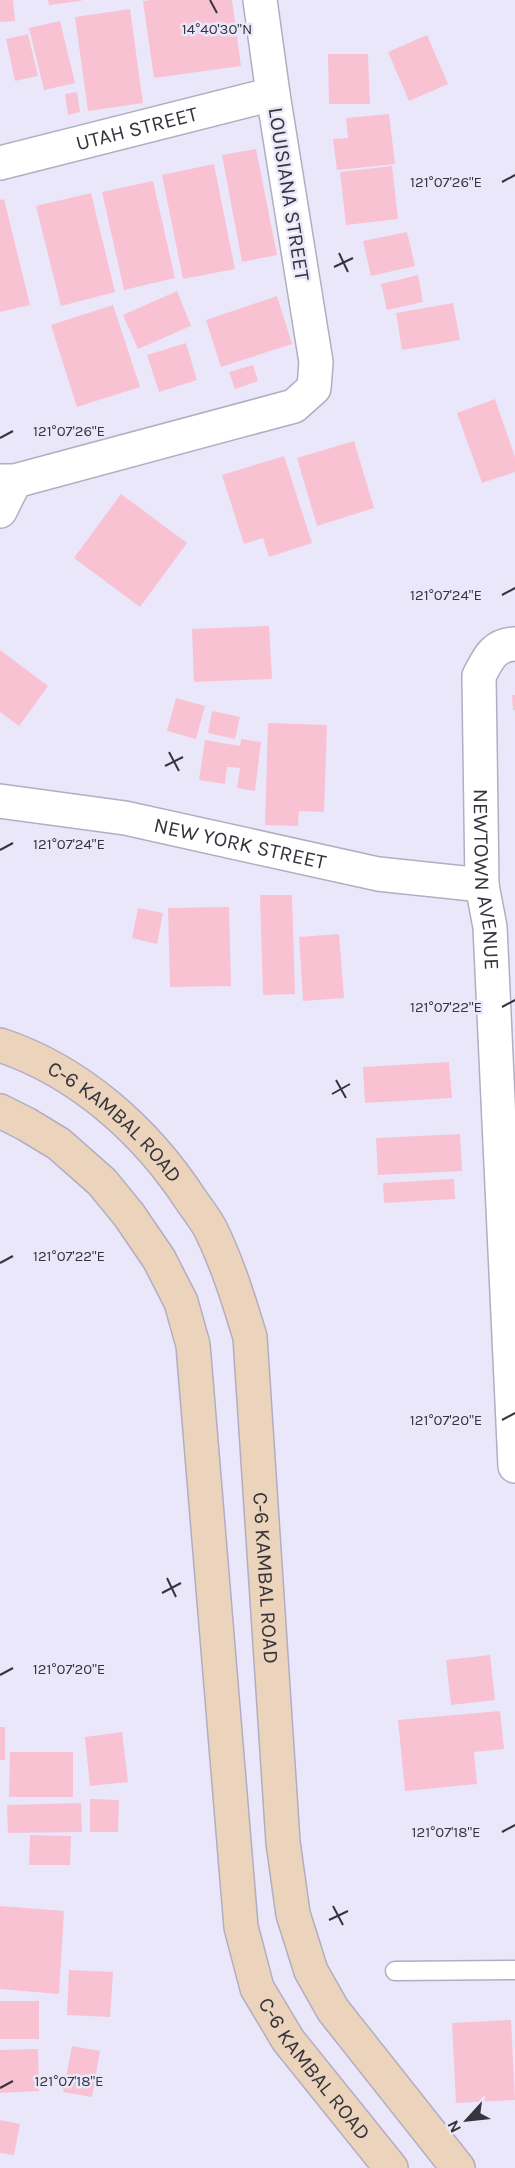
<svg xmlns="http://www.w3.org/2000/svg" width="515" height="2168" viewBox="0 0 515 2168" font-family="Karla,sans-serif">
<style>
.building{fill:#f8c2d3}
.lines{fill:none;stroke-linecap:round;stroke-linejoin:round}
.service-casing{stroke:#b2aec1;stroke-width:21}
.minor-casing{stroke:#b2aec1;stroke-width:36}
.secondary-casing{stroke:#b2aec1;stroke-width:36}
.service{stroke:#fff;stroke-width:18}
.minor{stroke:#fff;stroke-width:33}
.secondary{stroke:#ecd4bc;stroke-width:33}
.ticks{fill:none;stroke:#36353d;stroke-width:2}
.labels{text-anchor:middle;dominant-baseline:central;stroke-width:5;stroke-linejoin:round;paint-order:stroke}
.street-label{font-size:21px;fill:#36353d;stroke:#ebe7fb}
.ticks-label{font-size:15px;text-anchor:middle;fill:#36353d;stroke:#ebe7fb;stroke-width:5;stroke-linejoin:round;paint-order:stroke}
</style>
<rect width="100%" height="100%" fill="#ebe7fb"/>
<g class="building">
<path d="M0 0H13L15 21 0 22Z"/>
<path d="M48 0H81V1L49 5Z"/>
<path d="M151 0H232L241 66 154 78 143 1Z"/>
<path d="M130 9 143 103 88 111 75 17Z"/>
<path d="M60 21 75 83 44 90 29 28Z"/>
<path d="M28 34 38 76 15 81 6 39Z"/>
<path d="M427 35 448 84 409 101 388 52Z"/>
<path d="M328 54H368L370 104H329Z"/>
<path d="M77 92 80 112 68 115 65 94Z"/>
<path d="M389 114 395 164 337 170 333 139 348 138 346 118Z"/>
<path d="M256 149 277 255 242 262 222 155Z"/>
<path d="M214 164 235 269 183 279 162 175Z"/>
<path d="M392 166 398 219 346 225 340 172Z"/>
<path d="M153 181 175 278 124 290 102 192Z"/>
<path d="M91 193 115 292 61 306 36 206Z"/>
<path d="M4 199 30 305 0 312V200Z"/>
<path d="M407 232 415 266 371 276 363 241Z"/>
<path d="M418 275 423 302 387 310 381 284Z"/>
<path d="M177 291 191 326 138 349 123 315Z"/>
<path d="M277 296 292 344 221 367 206 320Z"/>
<path d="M453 303 460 340 402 350 396 313Z"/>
<path d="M113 305 140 387 77 407 51 325Z"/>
<path d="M186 343 197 380 159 392 147 355Z"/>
<path d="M253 365 258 381 235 389 229 372Z"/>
<path d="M495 399 515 457V472L482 483 457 413Z"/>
<path d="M354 441 374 508 317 526 297 458Z"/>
<path d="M284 456 312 543 269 557 263 538 244 544 222 475Z"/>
<path d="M121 494 187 543 140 607 74 558Z"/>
<path d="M269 626 272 679 194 682 192 629Z"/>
<path d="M0 650 48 686 19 726 0 712Z"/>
<path d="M512 695H515V710H513Z"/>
<path d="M176 698 205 706 196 739 167 731Z"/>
<path d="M212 711 240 717 235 739 208 733Z"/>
<path d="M268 723 327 725 324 812 299 811 298 826 265 825Z"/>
<path d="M241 739 261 742 255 791 237 788 240 768 227 767 225 784 199 780 205 740 240 746Z"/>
<path d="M260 895H292L295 994 263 995Z"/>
<path d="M229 907 231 986 170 987 168 908Z"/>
<path d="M138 908 163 913 157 944 132 938Z"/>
<path d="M339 934 344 998 303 1001 299 937Z"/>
<path d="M449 1062 452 1098 365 1103 363 1067Z"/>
<path d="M460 1134 462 1171 378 1175 376 1138Z"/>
<path d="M454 1179 455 1199 384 1203 383 1183Z"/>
<path d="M490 1655 495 1700 451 1705 446 1660Z"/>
<path d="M500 1711 504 1749 474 1752 477 1784 405 1791 398 1720Z"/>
<rect x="0" y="1727" width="5" height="33"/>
<path d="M122 1732 128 1782 90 1786 85 1737Z"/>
<path d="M10 1752H73V1797H9Z"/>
<path d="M90 1799 119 1800 118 1832H90Z"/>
<path d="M81 1803 82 1832 8 1833 7 1805Z"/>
<path d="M30 1835 71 1836 70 1865H29Z"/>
<path d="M0 1906 64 1911 59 1994 0 1989Z"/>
<path d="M69 1970 113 1972 110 2017 67 2015Z"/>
<rect x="0" y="2001" width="39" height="38"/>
<path d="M511 2020 515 2100 456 2103 452 2023Z"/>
<path d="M72 2046 100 2051 92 2097 63 2092Z"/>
<path d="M38 2049 39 2091 0 2093V2050Z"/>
<path d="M0 2120 20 2124 14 2155 0 2153Z"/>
</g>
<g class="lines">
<g class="service-casing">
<path id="service" d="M395 1971 515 1970"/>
</g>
<g class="minor-casing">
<g id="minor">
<path id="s1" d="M0 163 273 94"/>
<path d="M0 481H15L294 406 314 388 316 362 273 94 260 0"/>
<path d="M0 511 15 481"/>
<path id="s2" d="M515 644C493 645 488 659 479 676L482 885 490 927 515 1466"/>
<path id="s3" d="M0 801 125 818 378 874 482 885"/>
</g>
</g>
<g class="secondary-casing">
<g id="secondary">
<path id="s4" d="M0 1045C79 1071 146 1131 191 1200 198 1210 206 1220 211 1230 228 1265 239 1301 250 1337L283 1842 293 1914 311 1971 333 2010 458 2168"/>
<path id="s5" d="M0 1111 26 1124 59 1144 102 1182 129 1215 159 1259 181 1302 193 1345 241 1927 257 1988 288 2040 391 2168"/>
</g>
</g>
<use href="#service" class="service"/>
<use href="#minor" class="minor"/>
<use href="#secondary" class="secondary"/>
</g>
<path class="ticks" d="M210 0 217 13M502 182 515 175M339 253 348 272M334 267 353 258M0 438 13 431M502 595 515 588M169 752 179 771M165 766 183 757M0 850 13 843M502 1007 515 1000M336 1080 346 1098M332 1094 350 1084M0 1263 13 1256M502 1420 515 1413M167 1578 176 1597M162 1593 181 1583M0 1675 13 1668M502 1832 515 1825M333 1906 343 1925M329 1920 348 1911M0 2088 13 2081"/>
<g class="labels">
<g class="street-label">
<text stroke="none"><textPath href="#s1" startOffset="141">UTAH STREET</textPath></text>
<text transform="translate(289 194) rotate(81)">LOUISIANA STREET</text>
<text stroke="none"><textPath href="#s3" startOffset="244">NEW YORK STREET</textPath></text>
<text stroke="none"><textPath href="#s2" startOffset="255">NEWTOWN AVENUE</textPath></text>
<text stroke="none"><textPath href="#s4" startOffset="140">C-6 KAMBAL ROAD</textPath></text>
<text stroke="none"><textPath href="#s4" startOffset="642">C-6 KAMBAL ROAD</textPath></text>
<text stroke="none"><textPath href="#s5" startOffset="1060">C-6 KAMBAL ROAD</textPath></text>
</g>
</g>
<g class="ticks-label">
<text x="217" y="34">14°40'30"N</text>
<text x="446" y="187">121°07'26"E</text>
<text x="69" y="436">121°07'26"E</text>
<text x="446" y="600">121°07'24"E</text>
<text x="69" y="849">121°07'24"E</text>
<text x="446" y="1012">121°07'22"E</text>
<text x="69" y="1261">121°07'22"E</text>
<text x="446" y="1425">121°07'20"E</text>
<text x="69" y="1674">121°07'20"E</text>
<text x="446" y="1837">121°07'18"E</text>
<text x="69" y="2086">121°07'18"E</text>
</g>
<g transform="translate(467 2120) rotate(243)" stroke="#ebe7fb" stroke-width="4.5" paint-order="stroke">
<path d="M0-4.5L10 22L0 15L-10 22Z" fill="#36353d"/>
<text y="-9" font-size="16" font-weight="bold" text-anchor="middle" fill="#36353d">N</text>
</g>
</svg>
